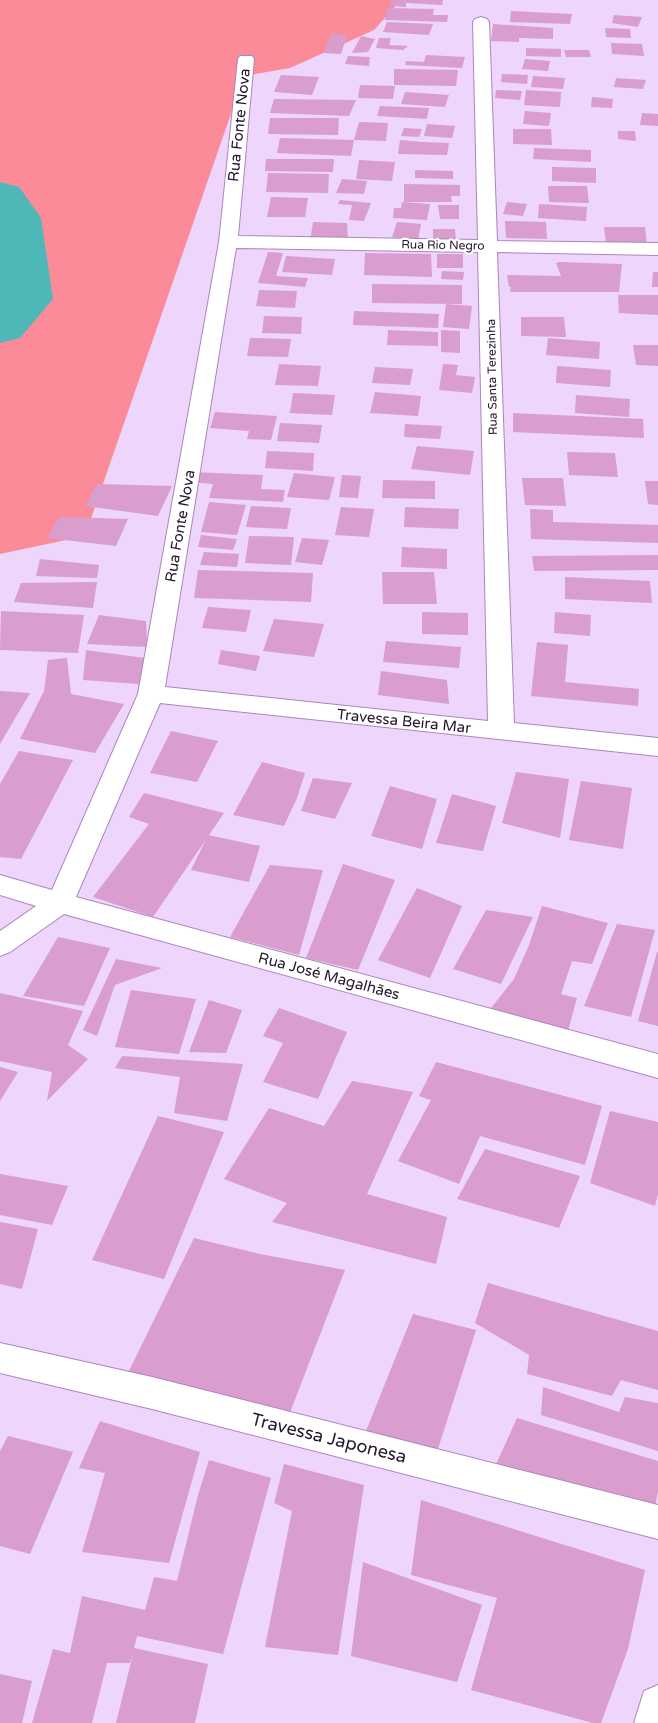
<svg xmlns="http://www.w3.org/2000/svg" width="658" height="1723" viewBox="0 0 658 1723" font-family="'Varela Round',sans-serif">
<style>
.green{fill:#fb8b98}
.lines{fill:none;stroke-linecap:round;stroke-linejoin:round}
.river{fill:#4db8b5;fill-rule:evenodd}
.building{fill:#d99dce}
.street-casing{stroke:#ab85c0;stroke-width:2}
.street{fill:#fff;fill-rule:evenodd}
.labels{text-anchor:middle;dominant-baseline:central;stroke-width:4.5;stroke-linejoin:round;paint-order:stroke}
.far-street-label{font-size:12px;fill:#24152c;stroke:#fff}
.street-label{font-size:15px;fill:#24152c;stroke:#fff}
.near-street-label{font-size:18px;fill:#24152c;stroke:#fff}
</style>
<rect width="100%" height="100%" fill="#edd5fb"/>
<path class="green" d="M0 0H401L374 30 290 68 244 76 85 536 0 554Z"/>
<g class="lines">
<path class="river" d="M0 182 19 187 41 218 53 299 20 338 0 343Z"/>
</g>
<g class="building">
<path d="M392 0H443L442 5 406 3V7L390 6Z"/>
<path d="M387 8 434 9 433 15H448L447 22 385 20Z"/>
<path d="M511 11 572 14 570 24 510 22Z"/>
<path d="M614 15 642 17 638 27 612 23Z"/>
<path d="M387 22 433 24 429 35 383 32Z"/>
<path d="M493 24 553 28V39L519 38V42L491 41Z"/>
<path d="M605 28 630 29 631 38 606 37Z"/>
<path d="M331 34 347 35 341 54 324 53Z"/>
<path d="M361 36 375 39 368 52 352 53Z"/>
<path d="M379 38H391L389 45 408 46 403 50 376 48Z"/>
<path d="M611 43 642 44 644 56 612 54Z"/>
<path d="M526 48 561 49V57L526 56Z"/>
<path d="M564 50H589L591 57H566Z"/>
<path d="M426 55 465 57 462 68 405 65 406 61 424 62Z"/>
<path d="M348 56 370 57 369 66 345 64Z"/>
<path d="M525 59 550 61 548 71 522 69Z"/>
<path d="M394 69 458 70 456 86 394 85Z"/>
<path d="M502 74 528 75 527 84 501 82Z"/>
<path d="M281 75 319 77 312 95 274 92Z"/>
<path d="M533 76 565 78 563 89 531 87Z"/>
<path d="M616 78 646 80 643 89 614 87Z"/>
<path d="M360 85 395 86 393 99 358 98Z"/>
<path d="M496 90 522 91 520 100 495 98Z"/>
<path d="M526 90 561 92 560 107 524 105Z"/>
<path d="M405 92 449 95 445 107 401 104Z"/>
<path d="M592 97 613 99 612 108 591 107Z"/>
<path d="M274 99 356 100 349 116 270 113Z"/>
<path d="M380 106 429 108 427 119 377 116Z"/>
<path d="M525 111 551 113 549 126 523 124Z"/>
<path d="M642 113 658 114V126L640 125Z"/>
<path d="M270 118H339L338 135 268 134Z"/>
<path d="M359 122 388 123 386 141 354 140Z"/>
<path d="M427 124 455 126 452 138 424 136Z"/>
<path d="M404 128 422 129 419 137 401 136Z"/>
<path d="M513 129H551L552 145 513 144Z"/>
<path d="M618 131H635L636 141 618 139Z"/>
<path d="M280 138 354 140 351 156 277 153Z"/>
<path d="M400 140 422 142 449 143 447 155 398 154Z"/>
<path d="M534 148 591 150V162L533 159Z"/>
<path d="M266 159H334L333 172 265 171Z"/>
<path d="M359 160 395 162 392 181 356 179Z"/>
<path d="M552 167 596 168V183L552 181Z"/>
<path d="M415 170 453 171V179L415 178Z"/>
<path d="M268 173 329 174 328 193 266 192Z"/>
<path d="M342 179 367 181 364 194 336 193Z"/>
<path d="M404 184 460 185V196H451L452 202H404Z"/>
<path d="M548 186H587L589 203 549 202Z"/>
<path d="M271 197 308 198 305 217H267Z"/>
<path d="M340 200 371 203 364 221 349 220 352 205 338 204Z"/>
<path d="M402 202 430 204 427 220 393 218 394 208H401Z"/>
<path d="M507 202 527 204 523 216 503 214Z"/>
<path d="M539 204 587 207 586 221 538 218Z"/>
<path d="M438 205H459V219H440Z"/>
<path d="M505 221 546 222 547 239 506 238Z"/>
<path d="M313 222 347 223 348 242H310Z"/>
<path d="M397 222 421 224 418 240 392 237Z"/>
<path d="M604 227H645L647 245 606 243Z"/>
<path d="M433 229H455L456 243H433Z"/>
<path d="M268 252 283 253 276 276 308 278 305 287 258 283Z"/>
<path d="M365 253 431 254 432 277 364 275Z"/>
<rect x="437" y="254" width="26" height="14"/>
<path d="M286 256 335 259 332 275 282 272Z"/>
<path d="M560 262 622 264 619 292H510L511 287H509L507 275 561 276 556 263Z"/>
<path d="M442 271 464 272 463 280 441 279Z"/>
<path d="M653 272H658V287H652Z"/>
<path d="M372 284 462 285V304L372 303Z"/>
<path d="M259 290 297 291 295 308 256 306Z"/>
<path d="M618 295H658V315L619 313Z"/>
<path d="M446 304 472 306 469 329 443 327Z"/>
<path d="M354 311 439 314 438 328 353 325Z"/>
<path d="M264 316 302 317 301 334 262 333Z"/>
<path d="M521 317H564L566 337 521 336Z"/>
<path d="M388 330 438 332V346L387 345Z"/>
<path d="M441 330 460 331V353L441 352Z"/>
<path d="M250 338 291 339 288 357 247 356Z"/>
<path d="M548 338 600 342 599 359 546 355Z"/>
<path d="M633 345H658V366L636 365Z"/>
<path d="M279 364 321 366 318 386 275 385Z"/>
<path d="M443 364 458 365 456 375 475 377 472 393 439 390Z"/>
<path d="M557 366 611 370 610 387 556 383Z"/>
<path d="M375 367 413 369 410 385 372 383Z"/>
<path d="M375 392 421 396 418 416 370 413Z"/>
<path d="M293 393 335 395 332 415 290 413Z"/>
<path d="M576 395 630 399 629 417 575 413Z"/>
<path d="M215 412 277 416 271 440 247 439 249 431 210 428Z"/>
<path d="M513 413 643 419 644 438 513 432Z"/>
<path d="M280 423 322 425 319 443 277 441Z"/>
<path d="M405 424 442 426 440 439 404 437Z"/>
<path d="M417 446 474 451 470 475 411 469Z"/>
<path d="M267 451 314 453 313 471 265 468Z"/>
<path d="M567 452 615 453 618 477 569 475Z"/>
<path d="M193 472 263 475 261 489 285 490 283 502 209 498 213 484 191 482Z"/>
<path d="M294 473 335 477 329 500 287 497Z"/>
<path d="M342 475 361 476 358 498 339 497Z"/>
<path d="M522 478H563L566 506 525 505Z"/>
<path d="M383 480 435 481V499L382 498Z"/>
<path d="M645 481H658V505L648 504Z"/>
<path d="M97 484 172 486 158 516 85 506Z"/>
<path d="M209 502 246 505 237 535 201 532Z"/>
<path d="M251 506 291 508 287 529 246 527Z"/>
<path d="M341 507 374 509 369 537 335 535Z"/>
<path d="M405 507 459 509 458 529 404 527Z"/>
<path d="M530 509 553 510V522L658 525V543L531 539Z"/>
<path d="M59 517 128 519 116 546 47 538Z"/>
<path d="M201 535 237 539 233 550 198 547Z"/>
<path d="M249 536 294 537 291 565 245 563Z"/>
<path d="M302 538 329 540 322 565 295 562Z"/>
<path d="M402 547 447 549V569L401 567Z"/>
<path d="M204 552 239 554 237 567 200 565Z"/>
<path d="M658 555V570L534 571 532 556Z"/>
<path d="M40 559 99 565 97 578 36 576Z"/>
<path d="M198 570 313 573 311 602 194 598Z"/>
<path d="M382 572H434L437 604H383Z"/>
<path d="M565 577 650 581 652 603 565 599Z"/>
<path d="M97 582 93 608 14 602 21 583Z"/>
<path d="M208 607 251 610 246 632 202 628Z"/>
<path d="M1 611 84 615 78 653 0 650Z"/>
<path d="M422 612 468 613V635L422 634Z"/>
<path d="M555 612 591 615 590 636 554 633Z"/>
<path d="M99 615 146 621 147 647 87 644Z"/>
<path d="M274 619 324 624 314 657 263 651Z"/>
<path d="M386 641 461 647 459 668 383 662Z"/>
<path d="M537 642 568 645 565 682 639 689 638 706 531 696Z"/>
<path d="M86 650 145 658 139 684 83 680Z"/>
<path d="M221 650 260 656 256 671 218 664Z"/>
<path d="M67 658 71 694 124 704 95 753 20 739 44 691 48 660Z"/>
<path d="M381 671 447 680 449 704 378 695Z"/>
<path d="M0 691 30 693 0 744Z"/>
<path d="M171 731 218 741 197 782 150 773Z"/>
<path d="M19 751 73 760 21 859 0 857V784Z"/>
<path d="M262 762 305 773 297 798 284 826 233 815Z"/>
<path d="M516 772 569 779 560 838 502 823Z"/>
<path d="M313 778 352 783 335 819 301 811Z"/>
<path d="M581 781 632 788 623 849 569 840Z"/>
<path d="M390 786 437 799 422 849 371 836Z"/>
<path d="M144 793 224 813 153 917 93 897 149 824 129 817Z"/>
<path d="M452 794 496 806 483 851 436 843Z"/>
<path d="M208 835 260 846 249 882 191 870Z"/>
<path d="M343 864 395 880 358 970 306 958Z"/>
<path d="M270 865 323 870 299 955 230 937Z"/>
<path d="M417 888 462 906 430 978 378 960Z"/>
<path d="M542 906 608 923 592 964 572 961 561 994 577 998 568 1031 491 1008 514 979 529 945Z"/>
<path d="M486 910 533 917 501 984 453 969Z"/>
<path d="M617 924 655 930 631 1017 584 1006Z"/>
<path d="M58 937 110 948 84 1006 23 996Z"/>
<path d="M657 952H658V1026L638 1021Z"/>
<path d="M116 959 162 968 115 985 97 1036 83 1030Z"/>
<path d="M131 990 196 999 179 1054 115 1047Z"/>
<path d="M0 993 83 1011 68 1045 88 1059 47 1101 52 1072 0 1061Z"/>
<path d="M209 1000 242 1010 226 1053 189 1052Z"/>
<path d="M279 1008 347 1032 318 1099 263 1082 283 1043 263 1036Z"/>
<path d="M122 1056 243 1064 227 1121 174 1113 180 1077 115 1068Z"/>
<path d="M436 1062 602 1106 585 1165 480 1136 459 1184 398 1161 431 1100 419 1096Z"/>
<path d="M0 1067 18 1072 0 1101Z"/>
<path d="M352 1081 413 1092 367 1194 447 1217 436 1264 272 1222 287 1203 224 1179 269 1108 324 1126Z"/>
<path d="M610 1111 658 1122V1194L655 1206 590 1183Z"/>
<path d="M158 1116 224 1132 164 1279 92 1260Z"/>
<path d="M485 1149 580 1176 559 1228 457 1199Z"/>
<path d="M0 1174 68 1186 52 1225 0 1215Z"/>
<path d="M0 1222 38 1229 22 1289 0 1284Z"/>
<path d="M194 1238 260 1254 345 1270 289 1415 128 1373Z"/>
<path d="M488 1283 658 1331V1390L621 1380 612 1396 527 1374 529 1355 475 1323Z"/>
<path d="M413 1314 476 1330 437 1452 366 1431Z"/>
<path d="M543 1387 619 1412 625 1397 658 1403V1451L541 1415Z"/>
<path d="M517 1418 658 1461V1491L655 1507 494 1469Z"/>
<path d="M100 1421 200 1452 169 1563 82 1552 105 1473 79 1468Z"/>
<path d="M8 1436 73 1452 30 1554 0 1546V1451Z"/>
<path d="M209 1460 271 1478 223 1654 137 1636 134 1648 208 1664 195 1723H116L133 1654 130 1663H107L92 1723H32L53 1649 70 1653 82 1596 145 1610 154 1577 177 1581 198 1495Z"/>
<path d="M284 1464 364 1485 338 1655 265 1647 292 1511 274 1503Z"/>
<path d="M421 1500 645 1570 628 1649 601 1723H593L471 1690 497 1598 411 1575Z"/>
<path d="M363 1562 482 1605 457 1682 351 1656Z"/>
<path d="M0 1674 32 1681 22 1723H0Z"/>
</g>
<g class="lines">
<g class="street-casing">
<g id="street">
<path d="M481 17 487 19 489 22 497 241 658 243V255L497 252 514 723 658 738V756L160 703 76 897 658 1054V1078L64 914 10 952 0 956V931L36 906 0 895V875L52 890 138 694 219 242 238 59 240 56H252L254 59 238 236 478 240 473 22 475 19ZM236 248 478 252 488 721 165 687Z"/>
<path d="M0 1343 152 1377 658 1505V1539L152 1409 0 1373Z"/>
<path d="M658 1685V1723H634L644 1691Z"/>
</g>
</g>
<use href="#street" class="street"/>
</g>
<g class="labels">
<g class="far-street-label">
<text transform="translate(443 245) rotate(1)">Rua Rio Negro</text>
<text transform="translate(492 377) rotate(-91)">Rua Santa Terezinha</text>
</g>
<g class="street-label">
<text transform="translate(239 125) rotate(-84)">Rua Fonte Nova</text>
<text transform="translate(180 526) rotate(-80)">Rua Fonte Nova</text>
<text transform="translate(404 721) rotate(6)">Travessa Beira Mar</text>
<text transform="translate(329 976) rotate(15)">Rua José Magalhães</text>
</g>
<g class="near-street-label">
<text transform="translate(329 1438) rotate(14)">Travessa Japonesa</text>
</g>
</g>
</svg>
